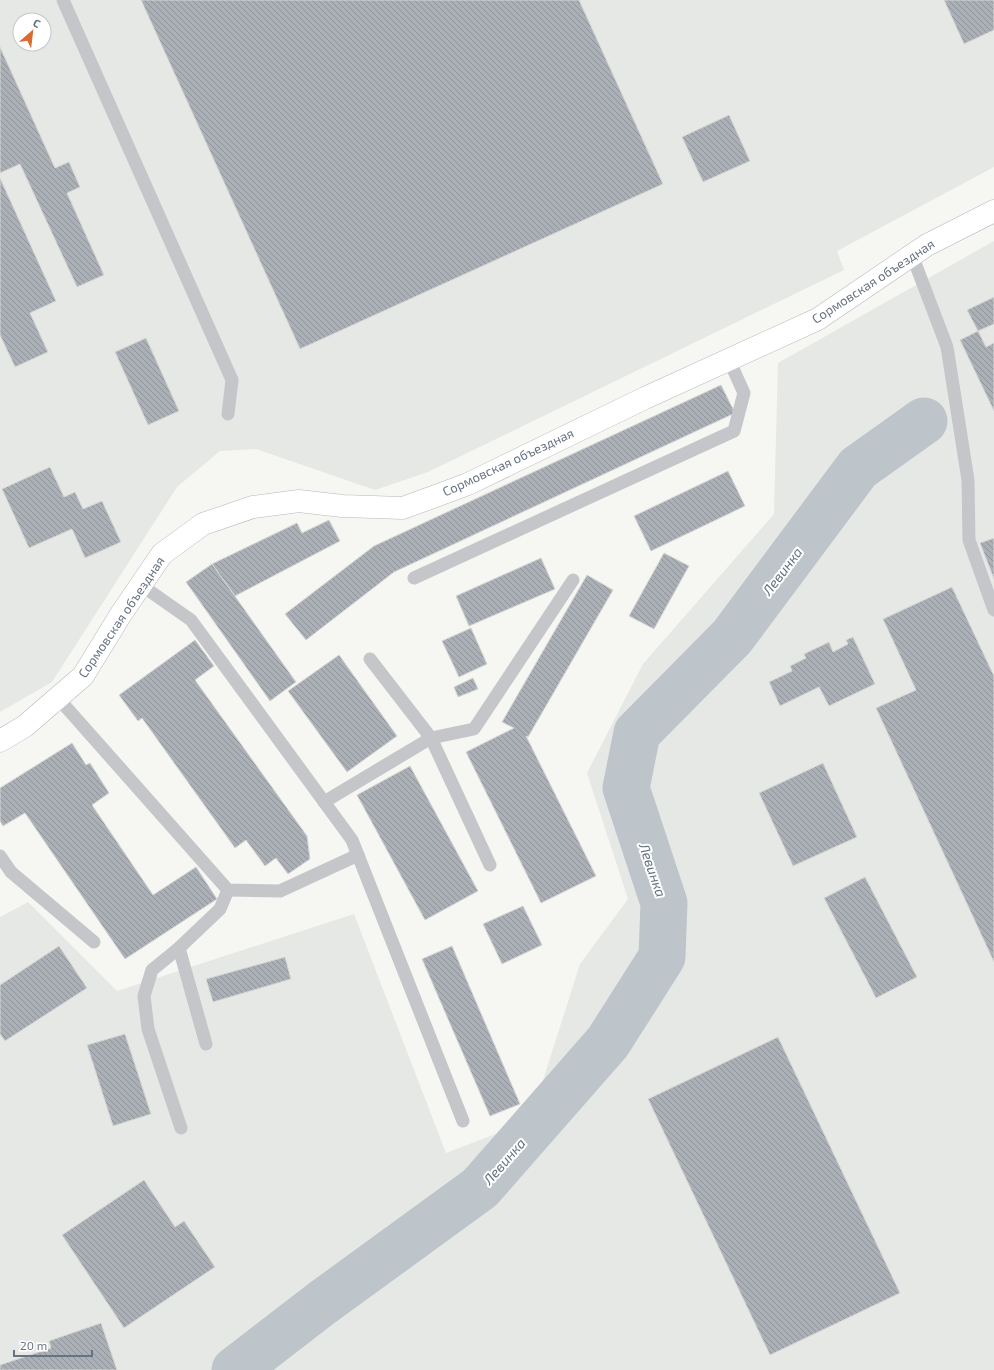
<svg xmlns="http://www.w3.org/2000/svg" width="994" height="1370" viewBox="0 0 994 1370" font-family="'Exo 2',sans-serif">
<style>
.built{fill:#e6e8e6;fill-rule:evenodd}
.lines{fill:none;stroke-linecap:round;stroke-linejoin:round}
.river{stroke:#bdc5ca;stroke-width:47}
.building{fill:url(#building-back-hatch);stroke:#d7d7d5}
.secondary-casing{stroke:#b4b8bc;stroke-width:23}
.lane{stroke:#c4c6ca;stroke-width:13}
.secondary{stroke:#fff;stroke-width:22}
.labels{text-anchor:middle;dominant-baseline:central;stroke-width:4;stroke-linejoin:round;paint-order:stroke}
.street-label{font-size:13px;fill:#677382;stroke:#fff}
.water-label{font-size:14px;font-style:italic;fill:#63737f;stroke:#fff}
</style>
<defs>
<pattern id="building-back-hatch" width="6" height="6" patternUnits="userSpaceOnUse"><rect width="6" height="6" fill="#aab0b6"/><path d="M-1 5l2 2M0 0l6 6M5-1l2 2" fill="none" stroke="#8e9499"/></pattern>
</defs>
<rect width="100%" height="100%" fill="#f6f6f3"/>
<g class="built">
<path d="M0 0H994V167L837 251 844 270 428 472 375 490 256 449 220 451 177 487 52 682 0 712ZM20 20H44V44H20Z"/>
<path d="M994 241V1370H0V917L28 902 117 991 354 914 446 1153 530 1121 580 964 628 899 587 773 643 664 774 514 778 363Z"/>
</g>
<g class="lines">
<path class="river" d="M235 1370 322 1303 480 1188 608 1042 662 957 664 903 626 788 637 733 732 637 858 468 924 421"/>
</g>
<g class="building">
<path d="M141 0H579L663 184 300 349Z"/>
<path d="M944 0H994V30L964 44Z"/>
<path d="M0 47 55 168 69 162 80 187 67 193 104 275 77 287 20 164 0 173Z"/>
<path d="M729 115 750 161 703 182 682 137Z"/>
<path d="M0 178 56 301 30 313 48 352 15 367 0 335Z"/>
<path d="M994 297V324L978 331 967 310Z"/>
<path d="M978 331 986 347 994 343V411L960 340Z"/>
<path d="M146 338 179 411 148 425 115 352Z"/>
<path d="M721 385 735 413 394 572 306 640 285 614 374 546Z"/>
<path d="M50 467 64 497 75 492 83 509 102 501 121 542 85 558 72 529 29 548 2 489Z"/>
<path d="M728 471 745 506 651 551 634 516Z"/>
<path d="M329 520 340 541 235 596 212 564 297 523 302 533Z"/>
<path d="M994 538V579L980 543Z"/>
<path d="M664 553 689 566 654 629 629 616Z"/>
<path d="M541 558 555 589 469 626 456 596Z"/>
<path d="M212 564 296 682 270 701 186 582Z"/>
<path d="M587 575 613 590 528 737 526 736 596 876 541 903 466 752 514 728 502 722Z"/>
<path d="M952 587 994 676V962L876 708 916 690 883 619Z"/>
<path d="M471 628 487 664 459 677 442 641Z"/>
<path d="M853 637 875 684 829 706 819 687 780 706 769 682 792 671 790 666 806 658 804 654 829 642 833 652 848 644 846 640Z"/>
<path d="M195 640 214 666 195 680 307 836 310 859 288 874 276 858 265 866 246 840 235 848 142 718 138 721 119 695Z"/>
<path d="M339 655 397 736 347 772 288 691Z"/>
<path d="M473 678 478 689 458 697 454 687Z"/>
<path d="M72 743 86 765 90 763 109 793 92 805 153 895 196 867 217 899 125 959 25 813 3 826 0 821V788Z"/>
<path d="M823 763 857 837 793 866 759 793Z"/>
<path d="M410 766 478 891 425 920 357 795Z"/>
<path d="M865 877 917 977 876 998 824 898Z"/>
<path d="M523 906 542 945 502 964 483 924Z"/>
<path d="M59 946 87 988 5 1041 0 1034V985Z"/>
<path d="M452 946 520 1104 490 1116 422 959Z"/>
<path d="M285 957 291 979 213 1002 206 979Z"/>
<path d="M125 1034 151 1114 113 1126 87 1045Z"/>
<path d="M778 1037 900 1293 770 1355 648 1099Z"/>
<path d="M144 1180 175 1227 184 1221 215 1267 124 1328 62 1235Z"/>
<path d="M101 1323 117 1370H0V1365L51 1348 49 1341Z"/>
</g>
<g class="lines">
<g class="secondary-casing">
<path id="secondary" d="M0 741 25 726 83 676 121 614 162 554 203 524 253 507 299 501 342 506 403 508 468 484 645 398 818 319 927 245 994 211"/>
</g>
<g class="lane">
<path d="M63 0 232 380 228 414"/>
<path d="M912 255 947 347 968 480 969 540 994 610"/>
<path d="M414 578 734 431 744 393 729 360"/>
<path d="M141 585 191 620 352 840 463 1121"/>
<path d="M370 659 431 738 490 865"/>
<path d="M58 698 228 890 280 891 358 855"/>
<path d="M324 802 431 738 474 729 573 580"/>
<path d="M0 856 11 872 94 942"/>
<path d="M179 948 206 1044"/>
<path d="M181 1128 148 1029 144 996 152 970 179 948 220 909 228 890"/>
</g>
<use href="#secondary" class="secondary"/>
</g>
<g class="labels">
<g class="street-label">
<text transform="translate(873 281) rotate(-33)">Сормовская объездная</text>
<text transform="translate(508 462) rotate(-25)">Сормовская объездная</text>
<text transform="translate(121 617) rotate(-56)">Сормовская объездная</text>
</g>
<g class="water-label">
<text transform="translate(782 571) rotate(-53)">Левинка</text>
<text transform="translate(653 870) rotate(71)">Левинка</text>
<text transform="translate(504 1161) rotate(-49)">Левинка</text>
</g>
</g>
<g transform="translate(32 32) rotate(28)"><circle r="19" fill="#ffffff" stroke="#c2c7cd"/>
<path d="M0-3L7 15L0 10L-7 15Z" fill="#d96b30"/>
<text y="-6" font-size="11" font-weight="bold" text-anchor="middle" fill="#677382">С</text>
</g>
<path d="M14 1350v6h78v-6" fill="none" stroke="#677382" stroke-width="2"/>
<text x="20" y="1350" font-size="12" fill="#677382" stroke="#ffffff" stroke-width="3" paint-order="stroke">20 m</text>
</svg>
